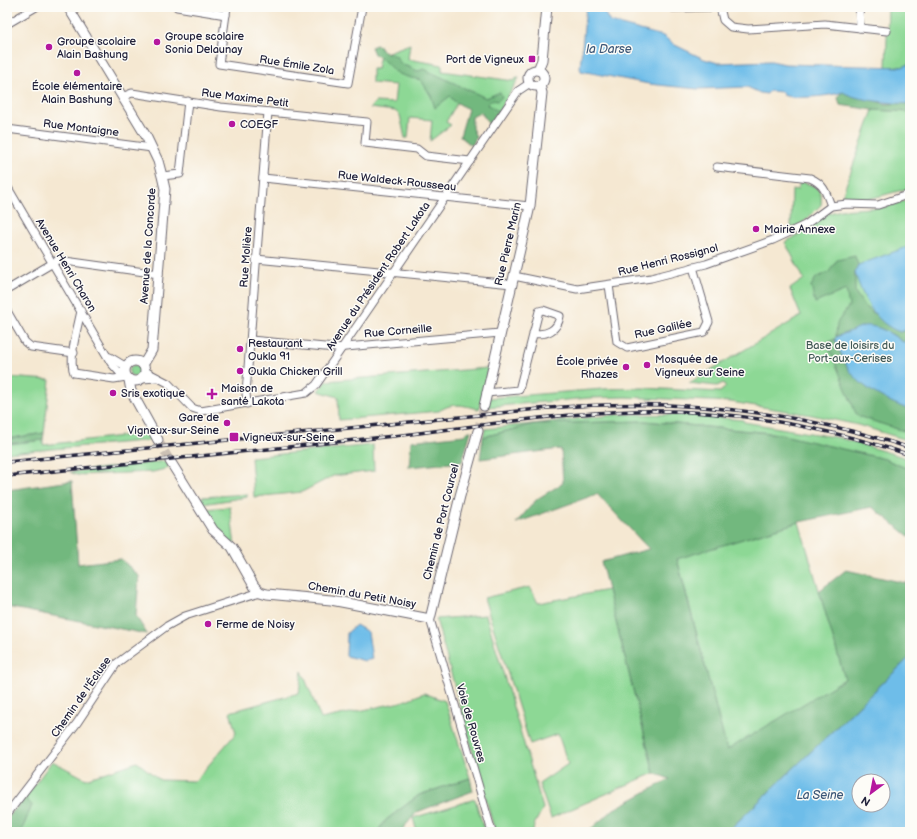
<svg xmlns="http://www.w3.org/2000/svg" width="917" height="839" viewBox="0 0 917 839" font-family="'Balsamiq Sans',sans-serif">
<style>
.green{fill:#8dd895;stroke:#587d68}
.forest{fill:#72b87e;stroke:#4a6d5c}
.water{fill:#6ebde9;stroke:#487092;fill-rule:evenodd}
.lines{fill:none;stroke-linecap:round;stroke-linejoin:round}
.tertiary-tunnel{stroke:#cbc0b4;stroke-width:9;stroke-dasharray:9 4.5;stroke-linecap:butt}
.minor-casing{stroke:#6c6770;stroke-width:9}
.tertiary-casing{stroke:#6c6770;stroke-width:11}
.minor{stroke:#fff;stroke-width:7}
.tertiary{stroke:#fff;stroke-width:9}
.rail-casing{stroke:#22223b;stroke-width:3.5}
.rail{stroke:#fdfcf7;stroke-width:2;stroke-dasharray:6;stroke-linecap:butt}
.poi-dot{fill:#b5179e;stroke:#fdfcf7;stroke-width:1.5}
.labels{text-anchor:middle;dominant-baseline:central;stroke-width:3;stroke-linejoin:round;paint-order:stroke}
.poi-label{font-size:11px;fill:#22223b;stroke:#fdfcf7;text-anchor:start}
.street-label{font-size:11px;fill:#22223b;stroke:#fdfcf7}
.park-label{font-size:11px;fill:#425956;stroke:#fdfcf7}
.water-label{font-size:12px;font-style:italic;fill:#3d5878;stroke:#fdfcf7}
</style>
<rect width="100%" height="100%" fill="#fdfcf7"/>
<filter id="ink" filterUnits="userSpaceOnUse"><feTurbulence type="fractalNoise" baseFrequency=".025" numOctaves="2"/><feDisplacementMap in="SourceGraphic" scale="8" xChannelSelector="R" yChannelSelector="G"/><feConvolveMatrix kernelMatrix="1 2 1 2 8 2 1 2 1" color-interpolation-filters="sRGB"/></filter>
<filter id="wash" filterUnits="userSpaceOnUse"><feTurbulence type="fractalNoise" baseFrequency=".012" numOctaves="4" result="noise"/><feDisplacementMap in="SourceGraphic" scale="16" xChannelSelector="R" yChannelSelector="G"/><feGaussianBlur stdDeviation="0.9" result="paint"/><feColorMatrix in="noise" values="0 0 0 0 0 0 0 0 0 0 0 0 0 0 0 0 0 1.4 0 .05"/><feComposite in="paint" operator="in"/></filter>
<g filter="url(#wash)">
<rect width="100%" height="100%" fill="#f5e8d2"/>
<g class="green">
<path d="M888 7H910V64L903 67H886Z"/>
<path d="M410 44 408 59 442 65V71L514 81 516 78H519L496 116 460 98 446 122 451 125 430 141 432 120 410 118 408 138H405L400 115 395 111 370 108 375 102 394 103 396 85 372 83V69H377L380 55Z"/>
<path d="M873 110 910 112V188L869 199H841Z"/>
<path d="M800 182C815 185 823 188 821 205L803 223 791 228 792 190 798 189Z"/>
<path d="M910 199V441L858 425 812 415 731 402 626 397 589 398 487 407 489 398 603 389 643 388 720 392 726 387 723 383 717 386 689 383 801 316 790 289 804 279 785 242 797 236 826 214 841 210 885 207Z"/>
<circle cx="135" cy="371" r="6"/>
<path d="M488 368 480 408 477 409C463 405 453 402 439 411L339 420 338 397 318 391 326 381Z"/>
<path d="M7 377 50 380 44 433 7 439Z"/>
<path d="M622 414 691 415 743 420 744 422 840 438 910 459V470L884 459 772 433 645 421 534 424 483 437 485 429Z"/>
<path d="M148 433 154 440 7 453V444L43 440V445Z"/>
<path d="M373 445 374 471 333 476 302 492 254 497 251 457Z"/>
<path d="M166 461 169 468 153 472 77 475 70 472Z"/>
<path d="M247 494V497L203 504 201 499 202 497Z"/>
<path d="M230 507 235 546 216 529 203 509Z"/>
<path d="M799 522 845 679 727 751 677 558Z"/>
<path d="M530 587 538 603 608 590 654 773 551 818 539 784 568 764 558 734 530 744 484 598Z"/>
<path d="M486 615 543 808 534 825 533 832H495L436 619Z"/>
<path d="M302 671 321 719 401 702 424 693 445 701 470 778 419 795 386 820 377 832H21L32 805 25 798 52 761 86 779 137 762 160 780 195 781 236 733 230 712 299 693Z"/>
<path d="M475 799 485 832H417L413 818Z"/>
</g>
<g class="forest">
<path d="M376 45 380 46 381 50 396 56 401 64 418 71 424 69 486 98 500 92 502 97 498 101 491 100 487 104 499 112 489 125 481 112 472 117V128L476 137 472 146 460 136 468 109 454 101 450 96 435 108 431 96 421 80C411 78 399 76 391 68 385 62 382 58 374 54L371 47Z"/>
<path d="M842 91 886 104 910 103V112L873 110 840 105 838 98Z"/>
<path d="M855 256 858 265 855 273V292L865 307 900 332 910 329V341L903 342C875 321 867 325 836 337L837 323 849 306 846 290 815 303 811 286 816 278 829 272 837 260Z"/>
<path d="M835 339C839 348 842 360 848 368 862 389 887 401 910 409V433L857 416 827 343Z"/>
<path d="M645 421 779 434 885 459 910 470V537L872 507 799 522 677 559 727 750 845 679 819 591 846 570 910 584V657L727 832H587L614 809 670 779 654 773 601 562 649 549 597 494 516 523 537 499 563 483 561 449 480 459 483 437 534 424Z"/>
<path d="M469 431H471L462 462 409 467 411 441 464 435Z"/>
<path d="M44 433 43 440 7 444V439Z"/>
<path d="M72 481 78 564 121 559 139 576 136 616 147 634 7 607V490Z"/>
<path d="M470 778 473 791 417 812 400 832H377L386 820 419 795Z"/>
<path d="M25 798 32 805 21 832H7V818Z"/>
</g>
<g class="water">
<path d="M586 7H601L610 22 663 36 675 45 704 59 718 63 771 61 785 64 902 67 910 64V104C893 103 857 101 843 92 831 96 795 100 783 95L782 92 770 91 767 94 760 93 747 87 698 89 649 84 581 71 580 68Z"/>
<path d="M910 246V329L900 332C875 324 862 296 855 273L858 265Z"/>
<path d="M863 326C877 324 892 334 903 342L910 341V410C889 402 860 388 848 368 843 359 839 349 835 339L836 337Z"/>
<path d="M356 625 368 632 372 659 365 661 346 656 347 633Z"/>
<path d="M910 657V832H727ZM859 781H883V805H859Z"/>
</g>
</g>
<g filter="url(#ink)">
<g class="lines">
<g class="tertiary-tunnel">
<path d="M478 431 484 406"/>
<path d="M158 440 170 461"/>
</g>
<g class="minor-casing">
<g id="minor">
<path d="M177 7 226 15"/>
<path d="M227 7 219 64 348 83 362 7"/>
<path d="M720 7 723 20 731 27 748 29 825 24 887 31"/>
<path d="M859 7 860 28"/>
<path d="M673 8 720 7"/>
<path d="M7 24 36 7"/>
<path d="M122 97 132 93 221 107 367 122 365 143 417 149 426 156 470 161"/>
<path d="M7 129 152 148"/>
<path d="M717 167 810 178C824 184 826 192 831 206"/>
<path d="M162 176 180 174 188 101"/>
<path d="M263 178 530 206"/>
<path d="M7 186 111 363 120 373 125 374"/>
<path d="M256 259 512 284"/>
<path d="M514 276 577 289 651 278 706 264 773 240 805 225 831 206 847 204 878 205 910 194"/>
<path d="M609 285 617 342 627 348 704 332 709 322 693 267"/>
<path d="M7 290 58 260 159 274"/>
<path d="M7 311 25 342 31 347 74 353"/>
<path d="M81 311C78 326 68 359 74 373L114 379 126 377"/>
<path d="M251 340 335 348 500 333"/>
<path d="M110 357 125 366"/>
<path d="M145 371 168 383 192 408 201 411 306 393 316 385 335 358 518 91 530 83"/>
<path d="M142 379 157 378"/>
<path d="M486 393 519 390 539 311 543 310 560 316C558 330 546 336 533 333"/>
<path d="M247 404 246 393 268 112"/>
<path d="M430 619 492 832"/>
<path d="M7 814 77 723 117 663 167 626 185 616 260 592"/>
</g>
</g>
<g class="tertiary-casing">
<g id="tertiary">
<path d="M68 7 146 136 158 161 162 176 165 189 152 350 143 365"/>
<circle cx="536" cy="78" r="8"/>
<path d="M538 70 542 60 547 7"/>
<circle cx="135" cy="371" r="10"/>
<path d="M129 380 131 391 158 440"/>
<path d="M484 406 530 206 542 93 540 85"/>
<path d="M170 461 213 530 232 547 254 586 260 592 267 594 331 600 430 619 460 496 478 431"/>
</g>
</g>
<use href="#minor" class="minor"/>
<use href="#tertiary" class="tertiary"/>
<g class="rail-casing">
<g id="rail">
<path d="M7 462 549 408C671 398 793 409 910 448"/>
<path d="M7 476C136 462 265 449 394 436 474 427 555 413 635 411 728 409 822 426 910 455"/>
</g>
</g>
<use href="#rail" class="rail"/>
</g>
</g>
<g class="poi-dot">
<circle cx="157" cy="42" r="4"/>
<circle cx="49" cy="47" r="4"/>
<rect x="528" y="55" width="8" height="8" rx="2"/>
<circle cx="77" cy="73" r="4"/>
<circle cx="232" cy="124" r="4"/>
<circle cx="756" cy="229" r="4"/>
<circle cx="240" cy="349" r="4"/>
<circle cx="647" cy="365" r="4"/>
<circle cx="626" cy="367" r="4"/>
<circle cx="240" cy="371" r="4"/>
<circle cx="113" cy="393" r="4"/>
<path d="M210 388h4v4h4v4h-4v4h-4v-4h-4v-4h4z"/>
<circle cx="227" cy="423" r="4"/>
<rect x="229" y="432" width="10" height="10" rx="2"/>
<circle cx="208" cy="624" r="4"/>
</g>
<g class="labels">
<g class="poi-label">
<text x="165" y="36">Groupe scolaire<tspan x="165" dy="13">Sonia Delaunay</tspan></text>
<text x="57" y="41">Groupe scolaire<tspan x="57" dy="13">Alain Bashung</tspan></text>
<text x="524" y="59" text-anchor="end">Port de Vigneux</text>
<text x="77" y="86" text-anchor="middle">École élémentaire<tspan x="77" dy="13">Alain Bashung</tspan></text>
<text x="240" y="124">COEGF</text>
<text x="764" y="229">Mairie Annexe</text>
<text x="248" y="343">Restaurant<tspan x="248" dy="13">Oukla 91</tspan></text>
<text x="655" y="359">Mosquée de<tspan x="655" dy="13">Vigneux sur Seine</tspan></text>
<text x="618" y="361" text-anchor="end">École privée<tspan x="618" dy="13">Rhazes</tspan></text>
<text x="248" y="371">Oukla Chicken Grill</text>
<text x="221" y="388">Maison de<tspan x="221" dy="13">santé Lakota</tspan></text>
<text x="121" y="393">Sris exotique</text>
<text x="219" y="417" text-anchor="end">Gare de<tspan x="219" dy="13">Vigneux-sur-Seine</tspan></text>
<text x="243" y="437">Vigneux-sur-Seine</text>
<text x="216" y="624">Ferme de Noisy</text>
</g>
<g class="street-label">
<text transform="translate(297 65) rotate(9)">Rue Émile Zola</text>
<text transform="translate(245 98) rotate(7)">Rue Maxime Petit</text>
<text transform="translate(81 128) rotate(7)">Rue Montaigne</text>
<text transform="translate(397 181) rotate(6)">Rue Waldeck-Rousseau</text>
<text transform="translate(508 244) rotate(-77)">Rue Pierre Marin</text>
<text transform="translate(148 246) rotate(-86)">Avenue de la Concorde</text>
<text transform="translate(246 257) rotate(-86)">Rue Molière</text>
<text transform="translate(668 260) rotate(-14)">Rue Henri Rossignol</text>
<text transform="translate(66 265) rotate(59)">Avenue Henri Charon</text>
<text transform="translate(378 276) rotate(-56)">Avenue du Président Robert Lakota</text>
<text transform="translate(663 329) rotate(-12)">Rue Galilée</text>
<text transform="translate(398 331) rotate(-5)">Rue Corneille</text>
<text transform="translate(441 522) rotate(-76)">Chemin de Port Courcel</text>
<text transform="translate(362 595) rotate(10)">Chemin du Petit Noisy</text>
<text transform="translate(81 697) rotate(-55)">Chemin de l'Écluse</text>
<text transform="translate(471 723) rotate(74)">Voie de Rouvres</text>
</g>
<g class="park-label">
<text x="850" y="345">Base de loisirs du<tspan x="850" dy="13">Port-aux-Cerises</tspan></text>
</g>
<g class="water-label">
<text x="609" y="49">la Darse</text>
<text x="820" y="795">La Seine</text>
</g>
</g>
<rect width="917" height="839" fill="none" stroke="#fdfcf7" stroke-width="24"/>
<g transform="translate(871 793) rotate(212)"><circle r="19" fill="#fdfcf7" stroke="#a5a5ac"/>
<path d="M0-3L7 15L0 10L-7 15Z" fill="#b5179e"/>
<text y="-6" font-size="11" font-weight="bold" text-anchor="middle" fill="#22223b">N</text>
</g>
</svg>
